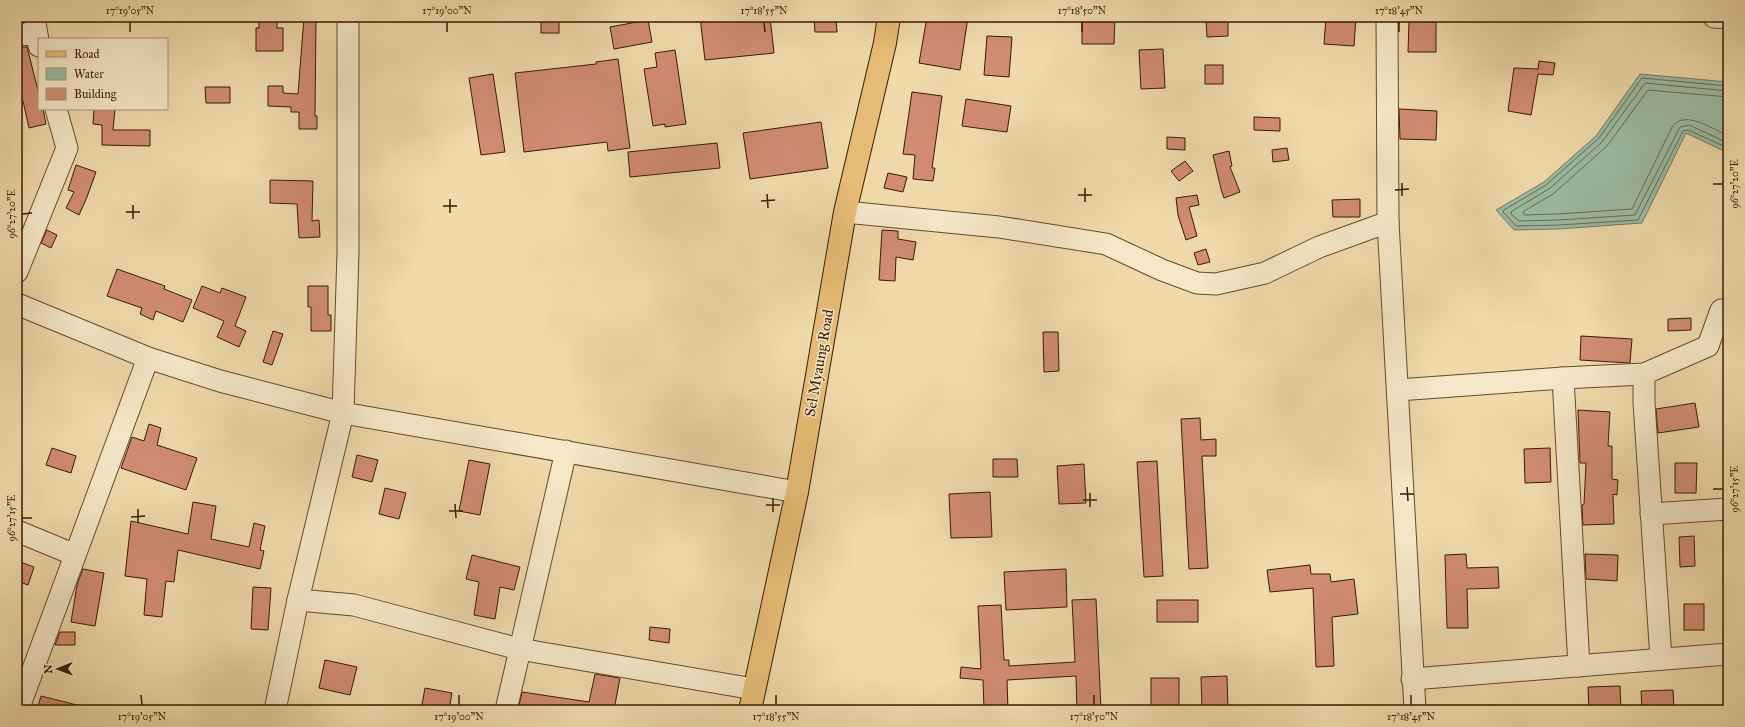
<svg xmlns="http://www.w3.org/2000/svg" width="1745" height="727" viewBox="0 0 1745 727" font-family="'IM FELL Great Primer',serif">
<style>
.water{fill:#9bbba4;stroke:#737b63}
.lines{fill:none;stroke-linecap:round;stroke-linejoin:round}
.shore{stroke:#696a52;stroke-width:1}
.building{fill:#d18c72;stroke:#371a01}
.minor-casing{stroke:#654a2b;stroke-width:23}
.major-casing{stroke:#371a01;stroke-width:24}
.minor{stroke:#f5e7c8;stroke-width:21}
.major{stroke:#e8bd75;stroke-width:22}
.ticks{fill:none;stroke:#371a01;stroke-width:1.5}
.labels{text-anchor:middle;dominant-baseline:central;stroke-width:3;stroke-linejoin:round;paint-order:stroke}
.street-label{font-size:15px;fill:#371a01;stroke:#f5e7c8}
.neatline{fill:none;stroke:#371a01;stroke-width:1.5}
.ticks-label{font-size:10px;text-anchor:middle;fill:#371a01}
</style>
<rect width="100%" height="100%" fill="#f0daaa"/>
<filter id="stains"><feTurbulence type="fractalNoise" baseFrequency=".005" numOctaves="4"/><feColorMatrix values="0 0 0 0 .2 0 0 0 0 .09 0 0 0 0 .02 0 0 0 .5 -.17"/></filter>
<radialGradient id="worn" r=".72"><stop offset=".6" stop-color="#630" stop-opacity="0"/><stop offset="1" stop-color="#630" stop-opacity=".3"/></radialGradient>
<path class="water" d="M1640 74 1728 82V153L1686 133 1642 223 1559 229 1514 230 1496 210 1544 182 1596 136Z"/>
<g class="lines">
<g class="shore">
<path d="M1728 86 1642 78 1599 138 1546 185 1504 210 1503 212 1516 226 1559 225 1638 220 1683 131 1688 130 1728 148"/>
<path d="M1728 91 1645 83 1602 142 1549 189 1512 211 1511 214 1519 221 1559 220 1635 215 1680 127 1689 125 1728 143"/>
<path d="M1728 97 1648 90 1607 146 1553 194 1524 211 1523 214 1525 215 1558 214 1632 209 1672 127C1684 109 1713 129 1728 136"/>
</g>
</g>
<g class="building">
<path d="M259 17H277V28H283V51H256V28H259Z"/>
<path d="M304 17H316L315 116H317V129H299V112H291V107L268 106V86H283V93L298 94Z"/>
<rect x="541" y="17" width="18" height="16"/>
<path d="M700 17H770L774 53 705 60Z"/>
<path d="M814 17H836L837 32H815Z"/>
<path d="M927 17H968L960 70 919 63Z"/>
<path d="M1082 17H1115L1114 44H1082Z"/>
<path d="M1326 17H1356L1354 46 1324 44Z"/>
<path d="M1206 19H1228V36L1207 37Z"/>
<path d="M648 20 652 42 614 49 610 27Z"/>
<path d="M1409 21 1436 22V52H1408Z"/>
<path d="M987 36 1012 37 1009 77 984 75Z"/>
<path d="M17 47H27L39 94V109H43L46 124 29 128 23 101 17 103Z"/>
<path d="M1163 49 1165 88 1141 89 1139 50Z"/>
<path d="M675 50 686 124 665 127V124L653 126 644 69 657 67 655 53Z"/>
<path d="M618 59 630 148 608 151 607 142 524 152 515 73 596 64V62Z"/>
<path d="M1539 61 1555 63 1553 75 1538 74 1531 115 1508 111 1514 68 1538 69Z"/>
<rect x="1205" y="65" width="18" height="19"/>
<path d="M493 74 505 152 481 155 469 78Z"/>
<path d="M205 87H230V103H206Z"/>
<path d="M912 92 942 96 932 168H935L933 181 913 179 915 155 903 154Z"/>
<path d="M966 99 1011 106 1007 132 962 126Z"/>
<path d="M94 109H115L113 130H150V146L102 145V125L93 124Z"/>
<path d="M1399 109 1437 111 1436 140 1400 139Z"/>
<path d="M1254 117 1280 118V131L1254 130Z"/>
<path d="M821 122 828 168 750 179 743 133Z"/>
<path d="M1167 137 1185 138V150L1167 149Z"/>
<path d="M717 143 720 168 630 177 628 152Z"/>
<path d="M1287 148 1289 160 1273 162 1272 150Z"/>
<path d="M1229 151 1232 166 1230 167 1240 192 1224 198 1221 189 1213 155Z"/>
<path d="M1185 161 1193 171 1179 181 1171 171Z"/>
<path d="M76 165 96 172 87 197 79 215 66 208 74 192 68 190Z"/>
<path d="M888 173 907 177 903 192 884 188Z"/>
<path d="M270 180 313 181 312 221 319 220 320 237 299 238 297 204 270 203Z"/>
<path d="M1197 195 1199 205 1189 207 1197 236 1186 240 1178 215 1176 198Z"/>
<path d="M1360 199V217H1333L1332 200Z"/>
<path d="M47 230 57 235 51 248 41 243Z"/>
<path d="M882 230 898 231V239L916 242 913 260 896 257 895 281 879 280Z"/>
<path d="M1206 249 1210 262 1198 265 1194 253Z"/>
<path d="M117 269 165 286 164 289 192 300 183 322 156 311 153 320 140 314 142 308 107 296Z"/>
<path d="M202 286 220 293 222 288 246 297 235 326 246 331 239 347 217 337 224 321 193 308Z"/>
<path d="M308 286H328V315H331V331H311V307H308Z"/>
<path d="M1691 318V330L1668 331V319Z"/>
<path d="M273 331 283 334 272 365 263 362Z"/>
<path d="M1043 332H1058L1059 371 1044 372Z"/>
<path d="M1581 336 1632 339 1630 363 1580 360Z"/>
<path d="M1695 403 1699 427 1658 433 1656 409Z"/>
<path d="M1578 410 1610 412 1608 446H1612V479L1618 480 1617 495 1613 494 1614 524 1583 525 1582 505 1584 504 1586 463H1580Z"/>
<path d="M1200 418 1201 440 1216 439V456H1202L1208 568 1189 569 1181 419Z"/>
<path d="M149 424 161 428 157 445 197 458 186 490 121 468 132 437 144 441Z"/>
<path d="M52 448 76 456 71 473 46 465Z"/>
<path d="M1550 448 1551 482 1525 483 1524 449Z"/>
<path d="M357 455 378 460 372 482 352 477Z"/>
<path d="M993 459H1017L1018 477H993Z"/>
<path d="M469 460 490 464 480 515 459 511Z"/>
<path d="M1157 461 1163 576 1144 577 1137 462Z"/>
<path d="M1675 463H1697L1696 493H1675Z"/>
<path d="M1084 464 1086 503 1059 504 1057 466Z"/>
<path d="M385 488 406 493 399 519 379 514Z"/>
<path d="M990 492 992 537 951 538 949 494Z"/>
<path d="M193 502 216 506 211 539 249 547 254 523 265 526 260 550 264 551 260 569 178 550 174 582 166 581 162 617 144 615 147 579 125 576 131 521 188 534Z"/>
<path d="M1694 536 1695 566 1680 567 1679 537Z"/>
<path d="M1466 554 1467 568 1498 567 1499 588 1467 589 1468 628H1447L1445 555Z"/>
<path d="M1585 554 1618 555 1617 581 1586 579Z"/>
<path d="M472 555 520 567 514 590 500 587 495 619 474 615 479 582 466 579Z"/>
<path d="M20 562 34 567 28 585 17 581V571Z"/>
<path d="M1310 565 1311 574H1330L1331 582 1354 579 1358 614 1332 617 1334 666 1316 667 1313 588 1270 592 1267 570Z"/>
<path d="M83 569 104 573 95 626 71 622 77 585Z"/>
<path d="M1066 569 1067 607 1006 610 1004 572Z"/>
<path d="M253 587 271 588 268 630 251 629Z"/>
<path d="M1096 599 1101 710H1077L1076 676 1007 680 1008 710H984L983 680 960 678 961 667 981 669 978 606 1001 605 1004 660H1009V666L1075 662 1072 600Z"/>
<rect x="1157" y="600" width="41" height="22"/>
<rect x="1684" y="604" width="20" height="26"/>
<path d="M650 627 670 629 669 643 649 640Z"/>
<path d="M60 632H75V645H55Z"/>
<path d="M325 660 357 667 350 695 319 688Z"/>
<path d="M595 674 620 678 614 710H518L522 692 589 702Z"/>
<path d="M1227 676 1228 710H1202L1201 677Z"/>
<rect x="1151" y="678" width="28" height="32"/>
<path d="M1620 686 1621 710H1589L1588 687Z"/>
<path d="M425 688 452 693 449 710H421Z"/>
<path d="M1673 690 1674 710H1642L1641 691Z"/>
<path d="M41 696 81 706V710H37Z"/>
</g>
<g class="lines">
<g class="minor-casing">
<g id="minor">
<path d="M34 17 39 46"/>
<path d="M1387 17 1388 222 1415 710"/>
<path d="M1714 17 1728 18"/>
<path d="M17 34 36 35"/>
<path d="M845 212 999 227 1106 244 1162 270 1197 283 1216 284 1265 273 1319 247 1388 222"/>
<path d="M17 272 67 148 56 109"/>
<path d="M17 304 148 358 220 381 343 413 797 492"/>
<path d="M1644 374V402L1661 659"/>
<path d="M1563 378 1579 666"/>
<path d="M1398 390 1563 378 1644 374 1708 346 1721 310 1728 312"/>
<path d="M1651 514 1728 509"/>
<path d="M17 531 75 555"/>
<path d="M298 600 354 605 519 649 754 689"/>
<path d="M1412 679 1728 654"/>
<path d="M18 710 148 358"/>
<path d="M275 710 298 600 343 413 348 253V17"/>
<path d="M506 710 566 451"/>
</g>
</g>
<g class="major-casing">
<path id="major" d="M750 710 797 492 845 212 885 43 889 17"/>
</g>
<use href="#minor" class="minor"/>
<use href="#major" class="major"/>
</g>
<path class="ticks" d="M130 22V32M447 22V32M764 22 765 32M1082 22V32M1399 22V32M1402 183V196M1713 184H1723M1085 188V202M1395 190 1409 189M767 194 768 208M1078 195H1092M450 199V213M761 201 775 200M133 205V219M443 206H457M126 212H140M22 214 32 213M1407 487 1408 501M1713 489H1723M1090 493V507M1400 494H1414M773 498V512M1083 500H1097M455 504 456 518M766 505H780M138 509V523M449 511H463M131 517 145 516M22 518H32M141 695 142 705M459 695V705M776 695V705M1094 695V705M1411 695V705"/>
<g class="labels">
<g class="street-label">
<text transform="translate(819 363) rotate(-80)">Sel Myaung Road</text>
</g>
</g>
<rect width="1745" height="727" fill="none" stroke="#f0daaa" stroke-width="44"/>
<rect x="38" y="38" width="130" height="72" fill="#f5e7c8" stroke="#a99578"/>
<rect x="46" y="51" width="20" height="6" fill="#e8bd75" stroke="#a99578"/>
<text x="74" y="58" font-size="12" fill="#371a01">Road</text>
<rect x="46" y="68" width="20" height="12" fill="#9bbba4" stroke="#a99578"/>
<text x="74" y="78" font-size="12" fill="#371a01">Water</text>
<rect x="46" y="88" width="20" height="12" fill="#d18c72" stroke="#a99578"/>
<text x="74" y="98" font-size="12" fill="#371a01">Building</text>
<g transform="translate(58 669) rotate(269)" stroke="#f5e7c8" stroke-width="3" paint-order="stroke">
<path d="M0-3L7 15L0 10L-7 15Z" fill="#371a01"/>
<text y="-6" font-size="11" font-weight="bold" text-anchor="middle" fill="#371a01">N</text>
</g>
<rect x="22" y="22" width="1701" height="683" class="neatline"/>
<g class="ticks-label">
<text x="130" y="14">17°19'05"N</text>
<text x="447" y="14">17°19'00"N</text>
<text x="764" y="14">17°18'55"N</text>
<text x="1082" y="14">17°18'50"N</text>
<text x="1399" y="14">17°18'45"N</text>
<text transform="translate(1734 184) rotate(-90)" y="4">96°27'20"E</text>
<text transform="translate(11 214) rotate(-90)" y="4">96°27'20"E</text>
<text transform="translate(1734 489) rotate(-90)" y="4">96°27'15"E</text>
<text transform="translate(11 518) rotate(-90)" y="4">96°27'15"E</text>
<text x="142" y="720">17°19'05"N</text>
<text x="459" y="720">17°19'00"N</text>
<text x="776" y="720">17°18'55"N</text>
<text x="1094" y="720">17°18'50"N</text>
<text x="1411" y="720">17°18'45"N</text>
</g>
<rect width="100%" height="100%" filter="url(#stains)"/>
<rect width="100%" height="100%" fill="url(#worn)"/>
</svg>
